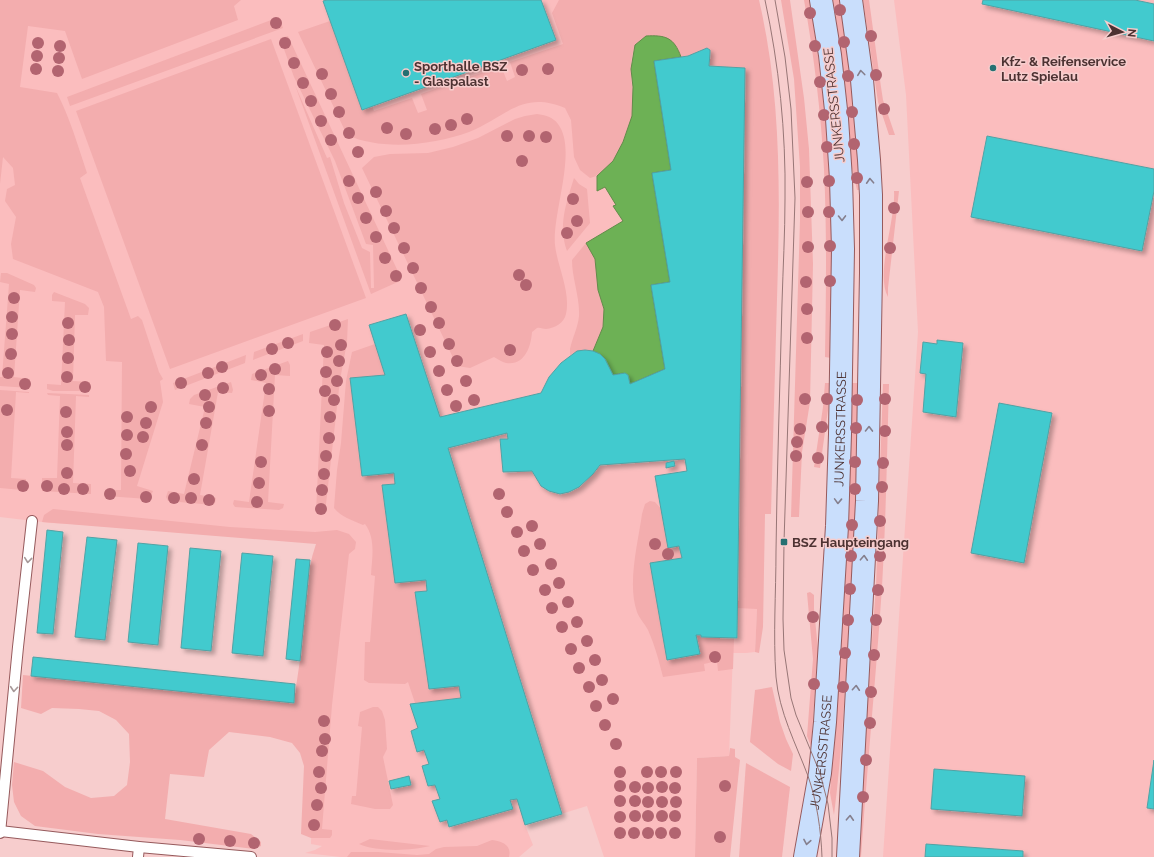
<svg xmlns="http://www.w3.org/2000/svg" width="1154" height="857" viewBox="0 0 1154 857" font-family="Raleway,sans-serif">
<style>
.built{fill:#fbbdbe}
.green{fill:#f3adae}
.water{fill:#6db155;stroke:#638b4a}
.building{fill:#42cace;stroke:#51a2a4;filter:url(#shadow)}
.lines{fill:none;stroke-linecap:round;stroke-linejoin:round}
.service-casing{stroke:#965a5c;stroke-width:12}
.secondary-casing{stroke:#965a5c;stroke-width:24}
.service{stroke:#fff;stroke-width:10}
.secondary{stroke:#c9defc;stroke-width:22}
.tram{stroke:#987676;stroke-width:1}
.tree{fill:#b26470}
.oneway{stroke:#857f8d}
.oneway2{stroke:#a69898}
.poi-dot{fill:#257072;stroke:#f7cdcd;stroke-width:1.5}
.labels{text-anchor:middle;dominant-baseline:central;stroke-width:3;stroke-linejoin:round;paint-order:stroke}
.poi-label{font-size:13px;font-weight:bold;fill:#4d3232;stroke:#f7cdcd;text-anchor:start}
.street-label{font-size:13px;fill:#4d3232;stroke:#f7cdcd}
</style>
<defs>
<filter id="shadow"><feDropShadow dx="3.5" dy="3.5" stdDeviation="2" flood-color="#0004"/></filter>
</defs>
<rect width="100%" height="100%" fill="#f7cdcd"/>
<g class="built">
<path d="M0 0H746L762 503 755 652 746 653H733L729 756 697 758 695 857H604L587 806 525 825 533 845 519 857H341L305 853 315 850 322 846 311 844 316 543 73 524 51 523 0 517Z"/>
<path d="M894 0H1154V857H883L918 332 906 95Z"/>
</g>
<g class="green">
<path d="M0 0H241L234 6 238 20 82 79 65 31 28 26 20 87 57 93C70 118 78 146 87 173L80 178 131 319 138 316 142 320 159 372 163 379 160 381 163 402 137 486 153 491 150 498 147 499 107 496 105 493V490H121L122 362 106 361 104 307 98 292 13 259 11 244 16 217 5 201 7 189 15 185 13 168 3 157 0 184Z"/>
<path d="M559 0H759C782 98 780 199 777 299 775 371 773 443 771 514H765L763 627 759 653 755 652 757 609 737 608 745 68 709 66 710 50 708 48 688 56 681 57 678 48 646 37 635 45C633 53 630 62 631 70 631 85 635 101 632 116 627 137 613 173 590 178L580 170 574 157 571 120 565 108C522 90 506 117 469 132 434 145 382 151 347 135L298 32 330 21 362 110 372 106 374 111 412 98 418 113 427 110 421 94 501 66 507 81 515 77 510 62 563 44 552 13Z"/>
<path d="M781 0H790L804 98 809 149 813 264 810 402 802 452 799 517H791L800 220V167L794 79Z"/>
<path d="M804 0H809C819 55 826 111 829 166 834 230 831 294 831 358L825 357C826 295 827 232 824 169 821 113 814 55 804 0Z"/>
<path d="M833 0H840L851 75 857 132 861 190H857L851 164 839 39Z"/>
<path d="M863 0H869L881 87 883 100 895 135H889L878 102Z"/>
<path d="M279 17 283 28 70 106 67 97Z"/>
<path d="M288 36 401 278 400 281 371 294 295 85 327 158 330 157 344 203 362 248 370 252 371 288H374L373 245 366 244 335 161 294 77 280 38Z"/>
<path d="M271 39 366 298 170 369 76 111Z"/>
<path d="M537 114C545 115 553 117 558 124 578 150 552 213 555 245 557 265 571 292 566 314 564 323 555 328 546 329 543 329 540 327 537 328 535 329 534 331 532 332 531 346 525 366 506 363 502 362 498 359 494 357L470 368 457 366 362 168 374 157 390 154 428 153 453 147 478 138 515 119 525 116Z"/>
<path d="M574 178 579 184 587 189 590 223 567 251C558 225 566 204 574 178Z"/>
<path d="M894 191H899L888 288V297C875 274 896 219 894 191Z"/>
<path d="M586 243 595 259 598 290 604 309 603 327 593 351C584 349 578 350 570 355V349C572 339 578 327 579 316 580 297 572 279 572 260Z"/>
<path d="M1 273H7L34 285 36 288 35 292 20 290 14 377 30 379 29 388 0 386V377H2L9 284 0 282Z"/>
<path d="M54 292 85 304 89 308 88 315H75L73 381 90 382V391H53L47 389V384L61 385 65 302 52 301V295Z"/>
<path d="M348 319 347 342 340 380 325 513 316 512 324 345 309 343 310 332Z"/>
<path d="M303 334V341L253 360 254 352Z"/>
<path d="M375 344 385 375 350 379 362 476 394 473 395 484 382 486 395 583 426 580 427 591 415 592 429 689 459 686 461 698 415 703 408 682 405 684 369 683 364 680 365 642H370L375 576 371 575C372 557 376 539 365 524L363 525C352 520 341 517 334 508L337 470 341 443 346 381 352 352Z"/>
<path d="M246 355 245 363 175 390 173 383Z"/>
<path d="M288 361 290 365V376L275 375 268 502 284 504 283 508 279 510 235 507 233 504 234 500 249 502 266 383 251 380 252 374Z"/>
<path d="M231 382 233 390 232 393 218 392 200 495 216 498 215 503 213 505 168 501 166 497 168 491 184 494 205 407 189 404 190 399 194 395Z"/>
<path d="M825 383H830L828 410 820 468 814 467 823 407Z"/>
<path d="M852 383H859C857 480 853 577 846 673 843 721 840 768 834 815L830 793 843 613Z"/>
<path d="M883 384H889C887 452 886 520 882 587 876 677 867 767 861 857H856L876 586Z"/>
<path d="M0 390 29 392V393L16 392 11 478 26 479V488L22 490 0 488Z"/>
<path d="M47 393 89 395V397L76 396 73 483 91 484V494L42 491V478H57L60 396 48 395Z"/>
<path d="M650 501 655 502 661 509 668 548 679 546 682 558 650 563 667 659 700 654 696 635H701L702 637 734 638 733 669 718 671 717 661 704 664 705 671 663 677C659 661 655 646 648 630 645 624 639 618 637 612 627 584 638 543 642 514L645 504Z"/>
<path d="M53 509 230 527 315 532 337 530 349 534 356 542 355 549 349 554 332 705 322 829 332 830V835L330 838H311L301 834 304 766 300 753 292 743 270 737 229 732 209 750 204 777 170 774 165 819 251 834 261 842V846L254 849 180 840 98 834 35 826 21 816 14 802 12 785 14 762 43 771 65 787 91 798 114 796 127 785 130 762 129 734 116 720 99 711 79 709 52 708 41 714 21 708 23 675 294 703C296 683 300 664 302 644 305 611 305 575 316 544L42 522 44 515Z"/>
<path d="M810 592 814 595V609L818 649 811 746 807 736 813 659 807 593Z"/>
<path d="M772 687 780 722 786 739 793 754 791 771 778 764 750 742 755 690Z"/>
<path d="M373 707H378L382 711 385 720 387 749 383 757 393 805 390 809H375L351 804 352 796H356L362 727 358 726 360 712Z"/>
<path d="M730 748 735 749V757L740 760 730 857H695L697 758 729 756Z"/>
<path d="M746 763 790 787 782 857H739Z"/>
<path d="M370 839 430 846C411 851 377 852 359 844Z"/>
<path d="M492 840C502 841 512 845 509 857H347L351 852H378L417 855 429 854 436 849 444 847 477 846Z"/>
</g>
<path class="water" d="M646 36C665 35 674 37 681 57L654 61 671 170 652 173 670 282 651 285 665 369 630 384C627 372 625 372 613 375 608 364 604 356 593 351L603 327 604 309 598 290 595 259 586 243 623 221 613 206 616 205 605 187 597 191V176L613 161 623 142 632 116 633 87 631 69 635 45Z"/>
<g class="building">
<path d="M327 0H541L556 40 362 110 323 1Z"/>
<path d="M983 0H1135L1154 4V41L982 4Z"/>
<path d="M707 48 710 50V53L709 66 745 68 737 638 701 637V635H696L700 654 667 660 650 563 682 558 679 546 668 548 655 476 687 471 685 459 600 465 593 474 579 487 569 492 560 494 549 491 541 486 532 471 503 472 500 439H508L507 433 448 448 562 814 525 825 517 799 510 800 513 809 449 827 447 820 440 822 432 801 440 799 435 785 428 786 422 766 429 764 424 750 417 752 411 731 418 728 410 704 461 698 459 686 429 689 415 592 427 591 426 580 395 583 382 485 395 484 394 473 362 476 350 378 385 375 369 325 406 314 440 417 541 393 549 377 561 363 577 351 585 350 593 351 600 354 605 359 613 375 625 373 628 375 630 384 665 369 651 285 670 282 652 173 671 170 654 61 688 56Z"/>
<path d="M987 136 1154 169V191L1142 251 971 217Z"/>
<path d="M937 340 963 343 956 417 923 412 926 374 920 373 923 342 937 344Z"/>
<path d="M999 403 1052 413 1024 563 971 553Z"/>
<path d="M674 461 675 466 666 468V463Z"/>
<path d="M47 530 63 532 53 634 37 633Z"/>
<path d="M87 537 117 540 105 640 75 637Z"/>
<path d="M138 543 168 546 158 645 128 642Z"/>
<path d="M190 548 221 551 211 651 181 648Z"/>
<path d="M242 553 273 556 263 656 232 653Z"/>
<path d="M296 559 310 560 300 661 286 659Z"/>
<path d="M33 657 295 684 294 703 31 676Z"/>
<path d="M1154 760V809L1147 808Z"/>
<path d="M934 769 1025 776 1022 816 931 809Z"/>
<path d="M409 776 411 785 391 789 389 781Z"/>
<path d="M926 844 1023 851V857H925Z"/>
</g>
<g class="lines">
<g class="service-casing">
<g id="service">
<path d="M0 831 139 847 251 857"/>
<path d="M0 833 18 647 32 521"/>
<path d="M138 857 139 847"/>
</g>
</g>
<g class="secondary-casing">
<g id="secondary">
<path id="s1" d="M805 857 820 773 825 722 837 526 840 434 843 249 841 179 837 119 830 55 821 0"/>
<path d="M848 857 867 501 871 273V195L869 160 862 80 851 0"/>
</g>
</g>
<use href="#service" class="service"/>
<use href="#secondary" class="secondary"/>
<g class="tram">
<path d="M765 0C779 65 786 132 785 199 785 233 783 268 782 303 780 386 777 468 776 551 776 593 773 635 776 677 779 712 796 744 808 776 817 802 821 830 822 857"/>
<path d="M775 0 785 57 791 109 795 198 784 542 783 619 784 650 791 698 796 715 820 773 828 804 832 838V857"/>
</g>
</g>
<g class="tree">
<circle cx="840" cy="10" r="6"/>
<circle cx="810" cy="13" r="6"/>
<circle cx="276" cy="23" r="6"/>
<circle cx="871" cy="36" r="6"/>
<circle cx="844" cy="42" r="6"/>
<circle cx="38" cy="43" r="6"/>
<circle cx="285" cy="43" r="6"/>
<circle cx="60" cy="46" r="6"/>
<circle cx="815" cy="46" r="6"/>
<circle cx="37" cy="56" r="6"/>
<circle cx="59" cy="58" r="6"/>
<circle cx="294" cy="63" r="6"/>
<circle cx="36" cy="69" r="6"/>
<circle cx="548" cy="69" r="6"/>
<circle cx="522" cy="70" r="6"/>
<circle cx="58" cy="71" r="6"/>
<circle cx="322" cy="74" r="6"/>
<circle cx="876" cy="75" r="6"/>
<circle cx="848" cy="76" r="6"/>
<circle cx="820" cy="82" r="6"/>
<circle cx="303" cy="83" r="6"/>
<circle cx="331" cy="94" r="6"/>
<circle cx="311" cy="101" r="6"/>
<circle cx="884" cy="109" r="6"/>
<circle cx="339" cy="112" r="6"/>
<circle cx="852" cy="112" r="6"/>
<circle cx="824" cy="115" r="6"/>
<circle cx="467" cy="119" r="6"/>
<circle cx="321" cy="121" r="6"/>
<circle cx="451" cy="125" r="6"/>
<circle cx="387" cy="128" r="6"/>
<circle cx="435" cy="129" r="6"/>
<circle cx="349" cy="133" r="6"/>
<circle cx="406" cy="134" r="6"/>
<circle cx="507" cy="136" r="6"/>
<circle cx="529" cy="136" r="6"/>
<circle cx="546" cy="137" r="6"/>
<circle cx="331" cy="140" r="6"/>
<circle cx="854" cy="144" r="6"/>
<circle cx="827" cy="147" r="6"/>
<circle cx="358" cy="152" r="6"/>
<circle cx="522" cy="161" r="6"/>
<circle cx="857" cy="178" r="6"/>
<circle cx="349" cy="181" r="6"/>
<circle cx="829" cy="181" r="6"/>
<circle cx="807" cy="182" r="6"/>
<circle cx="376" cy="192" r="6"/>
<circle cx="358" cy="198" r="6"/>
<circle cx="573" cy="199" r="6"/>
<circle cx="894" cy="208" r="6"/>
<circle cx="386" cy="211" r="6"/>
<circle cx="808" cy="212" r="6"/>
<circle cx="829" cy="212" r="6"/>
<circle cx="366" cy="218" r="6"/>
<circle cx="577" cy="221" r="6"/>
<circle cx="394" cy="228" r="6"/>
<circle cx="567" cy="233" r="6"/>
<circle cx="376" cy="237" r="6"/>
<circle cx="830" cy="246" r="6"/>
<circle cx="808" cy="247" r="6"/>
<circle cx="404" cy="248" r="6"/>
<circle cx="890" cy="248" r="6"/>
<circle cx="385" cy="258" r="6"/>
<circle cx="413" cy="268" r="6"/>
<circle cx="519" cy="275" r="6"/>
<circle cx="396" cy="276" r="6"/>
<circle cx="830" cy="281" r="6"/>
<circle cx="806" cy="282" r="6"/>
<circle cx="526" cy="285" r="6"/>
<circle cx="421" cy="288" r="6"/>
<circle cx="14" cy="298" r="6"/>
<circle cx="431" cy="307" r="6"/>
<circle cx="807" cy="309" r="6"/>
<circle cx="12" cy="317" r="6"/>
<circle cx="68" cy="323" r="6"/>
<circle cx="439" cy="323" r="6"/>
<circle cx="335" cy="325" r="6"/>
<circle cx="420" cy="330" r="6"/>
<circle cx="12" cy="334" r="6"/>
<circle cx="807" cy="338" r="6"/>
<circle cx="69" cy="340" r="6"/>
<circle cx="288" cy="343" r="6"/>
<circle cx="449" cy="344" r="6"/>
<circle cx="341" cy="345" r="6"/>
<circle cx="272" cy="349" r="6"/>
<circle cx="510" cy="350" r="6"/>
<circle cx="327" cy="352" r="6"/>
<circle cx="430" cy="352" r="6"/>
<circle cx="11" cy="354" r="6"/>
<circle cx="68" cy="358" r="6"/>
<circle cx="339" cy="361" r="6"/>
<circle cx="457" cy="361" r="6"/>
<circle cx="222" cy="367" r="6"/>
<circle cx="275" cy="369" r="6"/>
<circle cx="439" cy="371" r="6"/>
<circle cx="326" cy="372" r="6"/>
<circle cx="8" cy="373" r="6"/>
<circle cx="208" cy="373" r="6"/>
<circle cx="261" cy="375" r="6"/>
<circle cx="67" cy="377" r="6"/>
<circle cx="337" cy="381" r="6"/>
<circle cx="466" cy="381" r="6"/>
<circle cx="181" cy="383" r="6"/>
<circle cx="25" cy="384" r="6"/>
<circle cx="85" cy="387" r="6"/>
<circle cx="223" cy="388" r="6"/>
<circle cx="269" cy="389" r="6"/>
<circle cx="447" cy="390" r="6"/>
<circle cx="325" cy="391" r="6"/>
<circle cx="205" cy="395" r="6"/>
<circle cx="805" cy="399" r="6"/>
<circle cx="827" cy="399" r="6"/>
<circle cx="885" cy="399" r="6"/>
<circle cx="334" cy="400" r="6"/>
<circle cx="474" cy="400" r="6"/>
<circle cx="857" cy="400" r="6"/>
<circle cx="456" cy="406" r="6"/>
<circle cx="151" cy="407" r="6"/>
<circle cx="209" cy="407" r="6"/>
<circle cx="7" cy="410" r="6"/>
<circle cx="269" cy="411" r="6"/>
<circle cx="66" cy="412" r="6"/>
<circle cx="127" cy="417" r="6"/>
<circle cx="330" cy="417" r="6"/>
<circle cx="146" cy="423" r="6"/>
<circle cx="206" cy="423" r="6"/>
<circle cx="822" cy="427" r="6"/>
<circle cx="856" cy="428" r="6"/>
<circle cx="800" cy="429" r="6"/>
<circle cx="885" cy="431" r="6"/>
<circle cx="67" cy="432" r="6"/>
<circle cx="127" cy="435" r="6"/>
<circle cx="143" cy="437" r="6"/>
<circle cx="329" cy="438" r="6"/>
<circle cx="797" cy="442" r="6"/>
<circle cx="67" cy="445" r="6"/>
<circle cx="202" cy="445" r="6"/>
<circle cx="126" cy="454" r="6"/>
<circle cx="326" cy="456" r="6"/>
<circle cx="796" cy="456" r="6"/>
<circle cx="818" cy="458" r="6"/>
<circle cx="261" cy="462" r="6"/>
<circle cx="855" cy="462" r="6"/>
<circle cx="883" cy="463" r="6"/>
<circle cx="130" cy="471" r="6"/>
<circle cx="67" cy="473" r="6"/>
<circle cx="324" cy="474" r="6"/>
<circle cx="194" cy="479" r="6"/>
<circle cx="259" cy="483" r="6"/>
<circle cx="23" cy="486" r="6"/>
<circle cx="47" cy="486" r="6"/>
<circle cx="882" cy="487" r="6"/>
<circle cx="64" cy="489" r="6"/>
<circle cx="83" cy="489" r="6"/>
<circle cx="855" cy="489" r="6"/>
<circle cx="322" cy="490" r="6"/>
<circle cx="110" cy="494" r="6"/>
<circle cx="499" cy="494" r="6"/>
<circle cx="146" cy="497" r="6"/>
<circle cx="174" cy="498" r="6"/>
<circle cx="191" cy="498" r="6"/>
<circle cx="209" cy="500" r="6"/>
<circle cx="257" cy="502" r="6"/>
<circle cx="321" cy="509" r="6"/>
<circle cx="507" cy="512" r="6"/>
<circle cx="880" cy="521" r="6"/>
<circle cx="852" cy="525" r="6"/>
<circle cx="532" cy="526" r="6"/>
<circle cx="517" cy="532" r="6"/>
<circle cx="540" cy="544" r="6"/>
<circle cx="655" cy="544" r="6"/>
<circle cx="524" cy="551" r="6"/>
<circle cx="668" cy="554" r="6"/>
<circle cx="851" cy="556" r="6"/>
<circle cx="880" cy="556" r="6"/>
<circle cx="551" cy="564" r="6"/>
<circle cx="533" cy="570" r="6"/>
<circle cx="559" cy="583" r="6"/>
<circle cx="850" cy="589" r="6"/>
<circle cx="545" cy="590" r="6"/>
<circle cx="878" cy="590" r="6"/>
<circle cx="568" cy="602" r="6"/>
<circle cx="552" cy="608" r="6"/>
<circle cx="813" cy="617" r="6"/>
<circle cx="848" cy="620" r="6"/>
<circle cx="876" cy="620" r="6"/>
<circle cx="577" cy="622" r="6"/>
<circle cx="562" cy="627" r="6"/>
<circle cx="587" cy="641" r="6"/>
<circle cx="571" cy="649" r="6"/>
<circle cx="845" cy="653" r="6"/>
<circle cx="874" cy="655" r="6"/>
<circle cx="715" cy="657" r="6"/>
<circle cx="595" cy="660" r="6"/>
<circle cx="579" cy="668" r="6"/>
<circle cx="602" cy="680" r="6"/>
<circle cx="814" cy="684" r="6"/>
<circle cx="589" cy="687" r="6"/>
<circle cx="843" cy="687" r="6"/>
<circle cx="871" cy="692" r="6"/>
<circle cx="613" cy="699" r="6"/>
<circle cx="596" cy="706" r="6"/>
<circle cx="324" cy="721" r="6"/>
<circle cx="870" cy="723" r="6"/>
<circle cx="605" cy="725" r="6"/>
<circle cx="325" cy="739" r="6"/>
<circle cx="616" cy="744" r="6"/>
<circle cx="322" cy="751" r="6"/>
<circle cx="866" cy="760" r="6"/>
<circle cx="319" cy="772" r="6"/>
<circle cx="620" cy="772" r="6"/>
<circle cx="647" cy="772" r="6"/>
<circle cx="661" cy="772" r="6"/>
<circle cx="676" cy="772" r="6"/>
<circle cx="620" cy="786" r="6"/>
<circle cx="725" cy="786" r="6"/>
<circle cx="635" cy="787" r="6"/>
<circle cx="662" cy="787" r="6"/>
<circle cx="321" cy="788" r="6"/>
<circle cx="648" cy="788" r="6"/>
<circle cx="675" cy="788" r="6"/>
<circle cx="863" cy="797" r="6"/>
<circle cx="620" cy="801" r="6"/>
<circle cx="635" cy="801" r="6"/>
<circle cx="648" cy="802" r="6"/>
<circle cx="662" cy="802" r="6"/>
<circle cx="676" cy="802" r="6"/>
<circle cx="317" cy="805" r="6"/>
<circle cx="635" cy="816" r="6"/>
<circle cx="648" cy="816" r="6"/>
<circle cx="662" cy="816" r="6"/>
<circle cx="675" cy="816" r="6"/>
<circle cx="620" cy="817" r="6"/>
<circle cx="314" cy="825" r="6"/>
<circle cx="620" cy="833" r="6"/>
<circle cx="634" cy="833" r="6"/>
<circle cx="648" cy="833" r="6"/>
<circle cx="661" cy="833" r="6"/>
<circle cx="675" cy="833" r="6"/>
<circle cx="720" cy="837" r="6"/>
<circle cx="199" cy="839" r="6"/>
<circle cx="230" cy="841" r="6"/>
<circle cx="254" cy="843" r="6"/>
</g>
<defs><path id="oneway-chevron" d="M-2-3.5L2.5 0L-2 3.5" fill="none" stroke-width="1.6" stroke-linecap="round" stroke-linejoin="round"/></defs>
<g class="oneway">
<use href="#oneway-chevron" transform="translate(861 73) rotate(-97)"/>
<use href="#oneway-chevron" transform="translate(870 181) rotate(-93)"/>
<use href="#oneway-chevron" transform="translate(842 218) rotate(89)"/>
<use href="#oneway-chevron" transform="translate(869 429) rotate(-89)"/>
<use href="#oneway-chevron" transform="translate(838 501) rotate(92)"/>
<use href="#oneway-chevron" transform="translate(864 558) rotate(-87)"/>
<use href="#oneway-chevron" transform="translate(856 688) rotate(-86)"/>
<use href="#oneway-chevron" transform="translate(850 818) rotate(-87)"/>
<use href="#oneway-chevron" transform="translate(807 842) rotate(100)"/>
</g>
<g class="oneway2">
<use href="#oneway-chevron" transform="translate(28 560) rotate(96)"/>
<use href="#oneway-chevron" transform="translate(14 689) rotate(95)"/>
</g>
<g class="poi-dot">
<circle cx="993" cy="68" r="4"/>
<circle cx="406" cy="73" r="4"/>
<rect x="780" y="538" width="8" height="8" rx="2"/>
</g>
<g class="labels">
<g class="poi-label">
<text x="1001" y="61">Kfz- &amp; Reifenservice<tspan x="1001" dy="15">Lutz Spielau</tspan></text>
<text x="414" y="66">Sporthalle BSZ<tspan x="414" dy="15">- Glaspalast</tspan></text>
<text x="792" y="542">BSZ Haupteingang</text>
</g>
<g class="street-label">
<text transform="translate(834 105) rotate(-96)">JUNKERSSTRASSE</text>
<text stroke="none"><textPath href="#s1" startOffset="430">JUNKERSSTRASSE</textPath></text>
<text stroke="none"><textPath href="#s1" startOffset="106">JUNKERSSTRASSE</textPath></text>
</g>
</g>
<g transform="translate(1122 32) rotate(96)" stroke="#f7cdcd" stroke-width="3" paint-order="stroke">
<path d="M0-3L7 15L0 10L-7 15Z" fill="#4d3232"/>
<text y="-6" font-size="11" font-weight="bold" text-anchor="middle" fill="#4d3232">N</text>
</g>
</svg>
